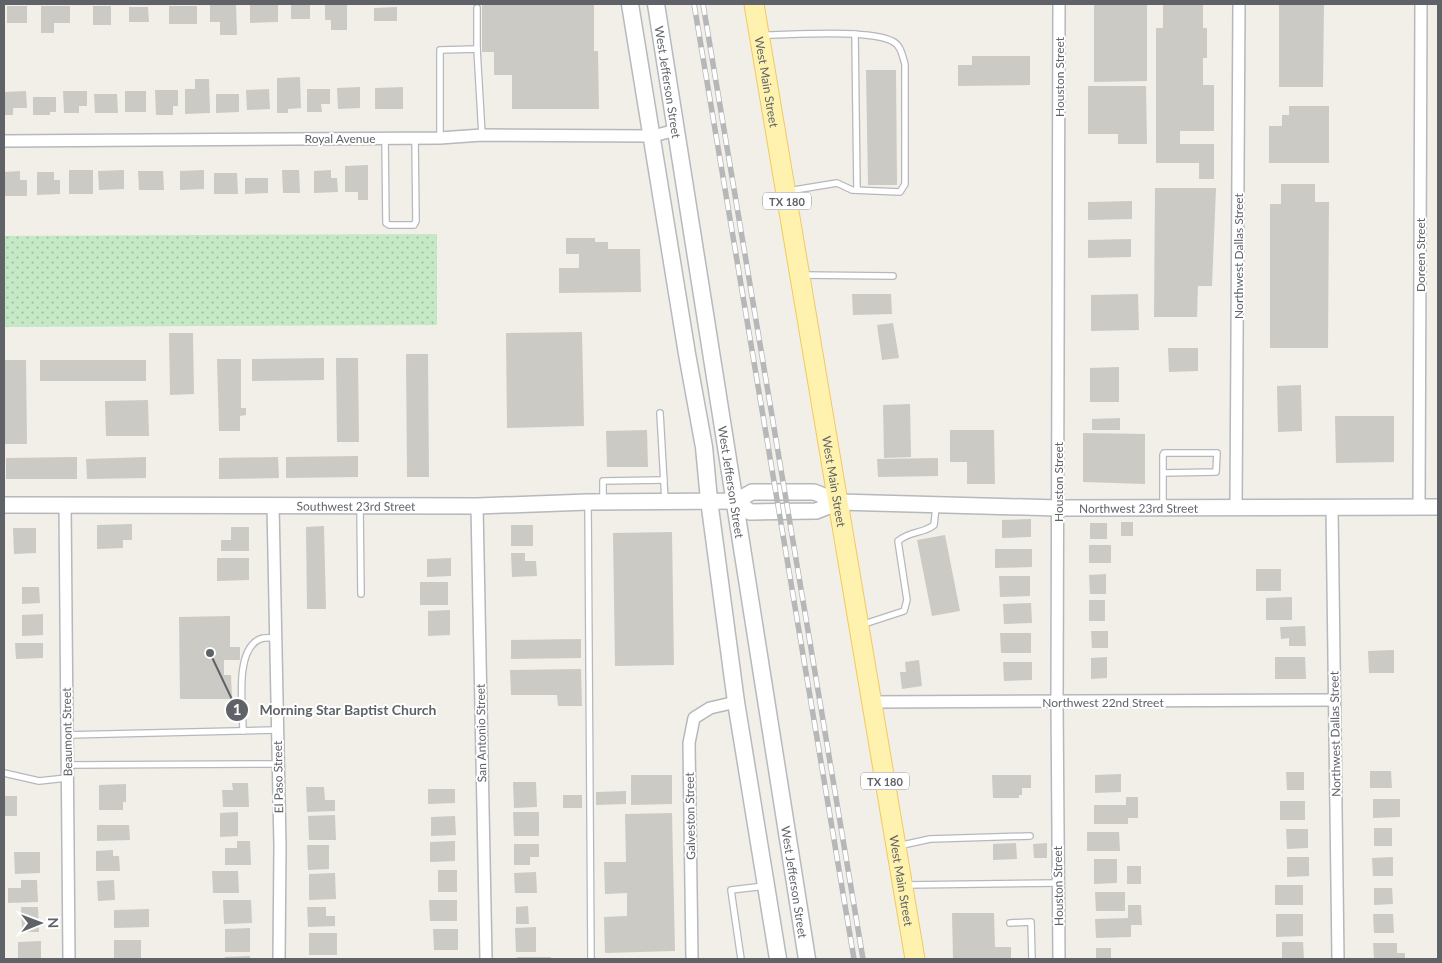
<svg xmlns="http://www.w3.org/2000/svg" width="1442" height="963" viewBox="0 0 1442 963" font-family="Lato,sans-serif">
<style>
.grass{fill:url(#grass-dots)}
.building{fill:#cccac5}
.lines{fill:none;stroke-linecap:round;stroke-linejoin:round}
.service-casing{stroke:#b5b8bc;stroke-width:8}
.minor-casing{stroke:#b5b8bc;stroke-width:14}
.tertiary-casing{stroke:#b5b8bc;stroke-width:18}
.secondary-casing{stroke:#b6babf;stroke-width:19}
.primary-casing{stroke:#f2c960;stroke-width:21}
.service{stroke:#fff;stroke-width:5.5}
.minor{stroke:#fff;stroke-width:11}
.tertiary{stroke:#fff;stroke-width:15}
.secondary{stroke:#fff;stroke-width:16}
.primary{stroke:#fff2af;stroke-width:19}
.rail-casing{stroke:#b6b7b8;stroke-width:5.5}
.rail{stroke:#fff;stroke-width:4;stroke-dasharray:11;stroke-linecap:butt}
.labels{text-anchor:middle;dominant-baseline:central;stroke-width:4;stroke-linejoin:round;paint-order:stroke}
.shield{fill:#fff;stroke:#8f9295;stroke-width:1}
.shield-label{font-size:11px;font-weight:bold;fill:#5f6368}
.street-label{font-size:12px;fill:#5f6368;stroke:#fff}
.leader{fill:none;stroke:#5f6368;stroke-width:2}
.callout-dot{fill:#5f6368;stroke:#fff;stroke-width:2}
.mark-label{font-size:15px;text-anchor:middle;font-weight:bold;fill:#fff}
.callout-label{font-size:14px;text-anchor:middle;font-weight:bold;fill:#5f6368;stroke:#fff;stroke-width:4;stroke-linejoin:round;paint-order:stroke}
</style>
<defs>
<pattern id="grass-dots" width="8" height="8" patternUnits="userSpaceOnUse" patternTransform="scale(1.25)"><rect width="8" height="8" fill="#c5e8c5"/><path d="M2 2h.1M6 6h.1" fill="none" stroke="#a3c0a4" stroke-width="1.8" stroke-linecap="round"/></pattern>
</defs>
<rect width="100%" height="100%" fill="#f1efe8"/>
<path class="grass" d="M437 234V325L4 327V236Z"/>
<g class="building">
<path d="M210 4H236L237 35H220V22H210Z"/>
<path d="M310 4V19H291V5Z"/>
<path d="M325 4H347V30H331V20H325Z"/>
<path d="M482 4H594V51H598L599 109H512V75H494V52H482Z"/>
<path d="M1094 4H1147V81L1094 82Z"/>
<path d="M1163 4H1203V28H1207V58H1203V85H1214V131H1180V144H1214V179H1199V163H1156V28H1163Z"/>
<path d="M1279 4H1324L1323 87H1279Z"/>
<path d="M250 5H278V22L250 23Z"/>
<rect x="7" y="6" width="20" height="17"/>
<path d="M41 6H70V23H54V33H41Z"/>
<rect x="93" y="6" width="18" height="19"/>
<rect x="169" y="6" width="28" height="18"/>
<path d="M129 7H148L149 22H129Z"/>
<path d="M397 7V21H374V8Z"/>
<path d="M972 56H1030V85L958 86V65H972Z"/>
<path d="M866 70H896L897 185H868Z"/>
<path d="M300 77 301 108 288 109V113H277V78Z"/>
<path d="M195 79H209L210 113 185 114V89H195Z"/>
<path d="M1088 86H1146L1147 144H1118V134H1088Z"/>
<path d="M360 87V108L338 109 337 88Z"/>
<path d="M403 87V109H375V88Z"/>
<path d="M269 89 270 109 247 110 246 90Z"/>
<path d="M307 89H330V104H321L322 112H307Z"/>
<path d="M155 90H178V106H173V115H156Z"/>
<path d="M26 91 27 108H13V115H4V92Z"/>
<path d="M63 91H87V106H79V113H64Z"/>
<rect x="125" y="91" width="21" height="21"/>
<path d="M94 94H117L118 113H95Z"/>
<path d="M216 94H239V112L216 113Z"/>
<path d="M33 97H56V112H50V115H33Z"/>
<path d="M1289 106H1329V163H1269V126H1282V115H1289Z"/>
<path d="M368 165V200H358V192H345V166Z"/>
<rect x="69" y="170" width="24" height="24"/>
<path d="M124 170V189L99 190 98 171Z"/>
<path d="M204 170V189L180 190V171Z"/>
<path d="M282 170H299L300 193H283Z"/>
<path d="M331 170V178H337L338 192 314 193V171Z"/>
<path d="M20 171V180H27V196H4V172Z"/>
<path d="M138 171H163L164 190H139Z"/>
<path d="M37 172H54V180H60V194L37 195Z"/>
<path d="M214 173H237L238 194H214Z"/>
<path d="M245 178H268V193L245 194Z"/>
<path d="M1281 184H1315V202H1329L1328 348H1270V204H1281Z"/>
<path d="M1155 188H1216L1212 286H1198L1197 317H1154Z"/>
<path d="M1132 201V219L1088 220V202Z"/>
<path d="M566 238H595V242H608V249H640L641 292 559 293V268H579V254H566Z"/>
<path d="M1131 239V257L1088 258V240Z"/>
<path d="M852 294H891L892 314 853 315Z"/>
<path d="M1138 294 1139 330 1091 331V295Z"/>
<path d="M893 323 899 358 882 360 877 325Z"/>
<path d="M582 332 584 426 507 428 506 333Z"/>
<path d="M169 333H193L194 394 170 395Z"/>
<path d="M1168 348H1198V371L1169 372Z"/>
<path d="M406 354H428L429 477H407Z"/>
<path d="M324 358V380L252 381V359Z"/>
<path d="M336 358H358L359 442H337Z"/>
<path d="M217 359H241V408H246V415L240 416V431H219Z"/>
<path d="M5 360H26L27 444H5Z"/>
<rect x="40" y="360" width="106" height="21"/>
<path d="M1119 367V402H1090V368Z"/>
<path d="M1301 385 1302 431 1278 432 1277 386Z"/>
<path d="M148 400 149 436H106L105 401Z"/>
<path d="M910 404 911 457 884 458 883 405Z"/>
<path d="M1335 416H1394V462L1336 463Z"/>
<path d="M1120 418V430H1092V419Z"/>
<path d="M647 430 648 467H607L606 431Z"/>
<path d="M950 430H994L995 484H967V462H950Z"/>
<path d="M1083 433 1145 434V484L1083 482Z"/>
<path d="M358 456V477L286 478V457Z"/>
<path d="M77 457V479H6V458Z"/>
<path d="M146 457V478L87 479 86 459Z"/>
<path d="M278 457 279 478 219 479V458Z"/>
<path d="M938 458V476L878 477 877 459Z"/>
<path d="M1031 519V537L1002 538V520Z"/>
<rect x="1121" y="522" width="12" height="14"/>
<rect x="1090" y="523" width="17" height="16"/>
<path d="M132 524V540H123V548L97 549V525Z"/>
<rect x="511" y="525" width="22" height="21"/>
<path d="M324 526 326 609H307L306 527Z"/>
<path d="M231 527H249V551H221V540H231Z"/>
<path d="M13 528H36V553L14 554Z"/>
<path d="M672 532 674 665 615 666 613 533Z"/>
<path d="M945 535 960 611 932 616 917 540Z"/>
<rect x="1089" y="545" width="22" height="18"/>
<path d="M995 549H1032V567L995 568Z"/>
<path d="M511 553H525V561H536L537 576 512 577Z"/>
<path d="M217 558H249V580L217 581Z"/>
<path d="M451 558V576L427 577V559Z"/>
<rect x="1256" y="569" width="25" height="22"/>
<path d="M1106 574V594H1090L1089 575Z"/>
<path d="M999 576H1030V596L1000 597Z"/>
<rect x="420" y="582" width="28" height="23"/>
<path d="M22 587H39L40 603 22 604Z"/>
<path d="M1292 597V620H1266V598Z"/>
<rect x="1089" y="600" width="16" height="21"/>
<path d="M1031 603 1032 623 1004 624 1003 604Z"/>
<path d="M450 610V635L428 636V611Z"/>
<path d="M43 614V635L22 636V615Z"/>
<path d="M230 616V647H240V660H224V675H231L232 699H180L179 617Z"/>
<path d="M1305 626 1306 646H1289V638L1281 639 1280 627Z"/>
<path d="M1091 631H1108V648H1092Z"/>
<path d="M1000 633H1031V653H1001Z"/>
<path d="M581 639V658L511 659V640Z"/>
<path d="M15 643H43V658L16 659Z"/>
<path d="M1394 650V673H1369L1368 651Z"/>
<path d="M1107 657V678L1091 679V658Z"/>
<path d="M1275 657H1305L1306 679H1275Z"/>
<path d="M919 660 922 686 902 689 900 672H906L905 662Z"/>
<path d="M1003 662H1032V680L1004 681Z"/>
<path d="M581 669 582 706H558L557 695H511L510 670Z"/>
<path d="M1370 771H1391L1392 788H1370Z"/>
<path d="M1286 772H1304V790H1287Z"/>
<path d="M1121 774V792L1095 793V775Z"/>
<path d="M631 775H672V804L631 805Z"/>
<path d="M992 775H1031V788H1022V795H1019V798H993Z"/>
<path d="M513 782H536L537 807 514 808Z"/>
<path d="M232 783H248L249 807H223L222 790H233Z"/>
<path d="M126 784V802H123V810H99V785Z"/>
<path d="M306 787H324L325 800H335V811L307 812Z"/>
<path d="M428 789H455V803L428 804Z"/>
<path d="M626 791V804L596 805V792Z"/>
<rect x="563" y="795" width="19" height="13"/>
<rect x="4" y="796" width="13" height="20"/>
<path d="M1126 797H1138V818H1128V824H1094V805H1126Z"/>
<path d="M1373 799H1400V817L1373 818Z"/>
<rect x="1280" y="801" width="25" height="19"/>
<path d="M238 812V836L220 837V813Z"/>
<path d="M513 812H539V836H514Z"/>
<path d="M672 813 675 951 605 953 604 917 627 916V893L605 894 604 862H626L625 814Z"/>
<path d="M335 815 336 840H309L308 816Z"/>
<path d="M455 816 456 835 431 836V817Z"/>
<path d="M97 825H129L130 840 97 841Z"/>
<rect x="1374" y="828" width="18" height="18"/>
<path d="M1286 829H1308V848L1287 849Z"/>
<path d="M1087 832H1119L1120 851H1087Z"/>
<path d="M237 841H250L251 865H225V848H237Z"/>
<path d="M455 841V861L430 862V842Z"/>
<path d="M1016 843 1017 859 993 860V844Z"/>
<path d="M1047 843V858H1034L1033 844Z"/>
<path d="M514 844H539V857H530V865H514Z"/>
<path d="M307 845H329V869L308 870Z"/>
<path d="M113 850V856H119L120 871H96V851Z"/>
<path d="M14 852H40V873L15 874Z"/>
<path d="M1287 857H1309V876L1287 877Z"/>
<path d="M1393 857V876H1373L1372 858Z"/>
<path d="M1094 859H1117V883L1094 884Z"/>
<rect x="1127" y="866" width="14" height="18"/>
<rect x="438" y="870" width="19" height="22"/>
<path d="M212 871H238L239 893H213Z"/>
<path d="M536 872 537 893H515L514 873Z"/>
<path d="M335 873 336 899 309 900V874Z"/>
<path d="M21 880H37L38 902 8 903V888H21Z"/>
<path d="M114 880 115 900 98 901 97 881Z"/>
<rect x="1275" y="885" width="28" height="20"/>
<path d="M1374 888H1392L1393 904 1374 905Z"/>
<path d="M1095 892H1125V911H1096Z"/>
<path d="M223 900H251L252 923 224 924Z"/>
<path d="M429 900H457V921H430Z"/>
<path d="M1128 905H1141L1142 925H1131V937L1096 938 1095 919 1128 918Z"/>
<path d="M528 906 529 924H516V907Z"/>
<path d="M21 907H38L39 932H22Z"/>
<path d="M307 907H326V916H335V926L308 927Z"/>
<path d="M149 909V927L114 928V910Z"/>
<path d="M952 913H994L995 947H1011V959H953Z"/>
<path d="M1276 914H1303V936L1276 937Z"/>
<path d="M1373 914H1393L1394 933H1374Z"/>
<path d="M536 927V952H516L515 928Z"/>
<path d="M250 928V952H225V929Z"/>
<path d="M433 929H458V950H434Z"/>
<rect x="309" y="933" width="28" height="22"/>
<rect x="114" y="940" width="27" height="18"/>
<path d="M41 941V959H18V942Z"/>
<path d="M1282 942H1303L1304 959H1282Z"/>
<path d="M1373 943H1397V953H1405V959H1374Z"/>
<rect x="1096" y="948" width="15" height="11"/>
<path d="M250 956V959H225V957Z"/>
<rect x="517" y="957" width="34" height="2"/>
</g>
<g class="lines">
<g class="service-casing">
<g id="service">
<path d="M477 8V49"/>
<path d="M855 34 857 190"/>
<path d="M761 35C790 35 869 29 892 41 901 45 902 55 905 64V184L900 192 852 190 837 183 788 191"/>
<path d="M385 138 386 223 389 225H414L416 221 415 138"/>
<path d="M440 138V50L477 49 482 135"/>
<path d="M802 275 893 276"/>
<path d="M660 413 665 501"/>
<path d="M603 501V481L664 480"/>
<path d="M588 502 591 959"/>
<path d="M1163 506V455L1164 453H1217L1216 472 1163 473"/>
<path d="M360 507 361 594"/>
<path d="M861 625 904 611 907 600 898 541C913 529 921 535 934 525L936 507"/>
<path d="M243 731C243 708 234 650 260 639 265 637 271 638 276 638"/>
<path d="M66 735 277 730"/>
<path d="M67 765 278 764"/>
<path d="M4 773 39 781 67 778"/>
<path d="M898 846 930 839 1030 836"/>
<path d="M905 885 1058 883"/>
<path d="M1010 923 1031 922 1032 959"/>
<path d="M741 959 731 890 765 886"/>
</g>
</g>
<g class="minor-casing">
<g id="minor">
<path d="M1059 4 1057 703 1059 959"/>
<path d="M4 141 440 138 482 135 653 136 676 130"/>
<path d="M65 504 69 959"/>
<path d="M273 505 280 846 279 959"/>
<path d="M477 506 486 959"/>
<path d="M1419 507 1421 4"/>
<path d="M1236 508 1239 4"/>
<path d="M1332 508 1338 959"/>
<path d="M871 702 1334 700"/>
<path d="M692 959 689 743 694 718 710 708 736 702"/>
</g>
</g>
<g class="tertiary-casing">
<g id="tertiary">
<path d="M736 501 750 512 816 511 839 502"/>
<path id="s1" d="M4 505 477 506 588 502 736 501 752 492H814L839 502 1058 508 1438 507"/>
</g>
</g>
<g class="secondary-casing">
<g id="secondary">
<path d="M630 4 687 354 704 447 709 500 736 702 778 959"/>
<path id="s2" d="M656 4 807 959"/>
</g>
</g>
<g class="primary-casing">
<g id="primary">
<path id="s3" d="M754 4 915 959"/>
</g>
</g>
<use href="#service" class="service"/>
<use href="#minor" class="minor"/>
<use href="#tertiary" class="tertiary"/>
<use href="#secondary" class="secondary"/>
<use href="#primary" class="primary"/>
<g class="rail-casing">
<g id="rail">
<path d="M694 4 854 959"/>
<path d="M703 4 863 959"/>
</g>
</g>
<use href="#rail" class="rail"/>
</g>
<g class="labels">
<g class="shield">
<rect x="763" y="192.5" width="48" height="17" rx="4"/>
<rect x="861" y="772.5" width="48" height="17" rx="4"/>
</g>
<g class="shield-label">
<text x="787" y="201">TX 180</text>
<text x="885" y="781">TX 180</text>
</g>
<g class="street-label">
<text transform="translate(1059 77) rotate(-90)">Houston Street</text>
<text stroke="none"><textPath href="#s2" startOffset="79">West Jefferson Street</textPath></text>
<text stroke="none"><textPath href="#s3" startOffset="79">West Main Street</textPath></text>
<text x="340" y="138">Royal Avenue</text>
<text transform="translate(1420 255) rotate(-90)">Doreen Street</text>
<text transform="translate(1238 256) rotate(-90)">Northwest Dallas Street</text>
<text stroke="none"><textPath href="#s2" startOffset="484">West Jefferson Street</textPath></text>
<text stroke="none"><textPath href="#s3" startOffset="484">West Main Street</textPath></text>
<text transform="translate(1058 482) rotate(-90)">Houston Street</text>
<text stroke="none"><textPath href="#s1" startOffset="352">Southwest 23rd Street</textPath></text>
<text stroke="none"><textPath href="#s1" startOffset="1139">Northwest 23rd Street</textPath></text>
<text x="1103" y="702">Northwest 22nd Street</text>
<text transform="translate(67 732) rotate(-91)">Beaumont Street</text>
<text transform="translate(481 733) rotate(-91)">San Antonio Street</text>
<text transform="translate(1335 734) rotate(-91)">Northwest Dallas Street</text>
<text transform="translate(278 777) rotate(-91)">El Paso Street</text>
<text transform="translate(690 816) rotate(-91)">Galveston Street</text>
<text stroke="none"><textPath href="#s2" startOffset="889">West Jefferson Street</textPath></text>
<text stroke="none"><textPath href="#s3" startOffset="889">West Main Street</textPath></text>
<text transform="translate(1058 886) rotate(-91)">Houston Street</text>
</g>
</g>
<path class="leader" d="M210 653L237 710"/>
<g class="callout-dot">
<circle cx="210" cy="653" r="5"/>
<circle cx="237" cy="710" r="12"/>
</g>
<g class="mark-label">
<text x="237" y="715">1</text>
</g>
<g class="callout-label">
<text x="348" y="715">Morning Star Baptist Church</text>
</g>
<rect width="1442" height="963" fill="none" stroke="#5f6368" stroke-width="10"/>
<g transform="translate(40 923) rotate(89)" stroke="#ffffff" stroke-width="4" paint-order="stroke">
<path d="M0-4L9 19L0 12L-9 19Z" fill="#5f6368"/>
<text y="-8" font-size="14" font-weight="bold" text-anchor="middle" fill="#5f6368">N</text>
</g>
</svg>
